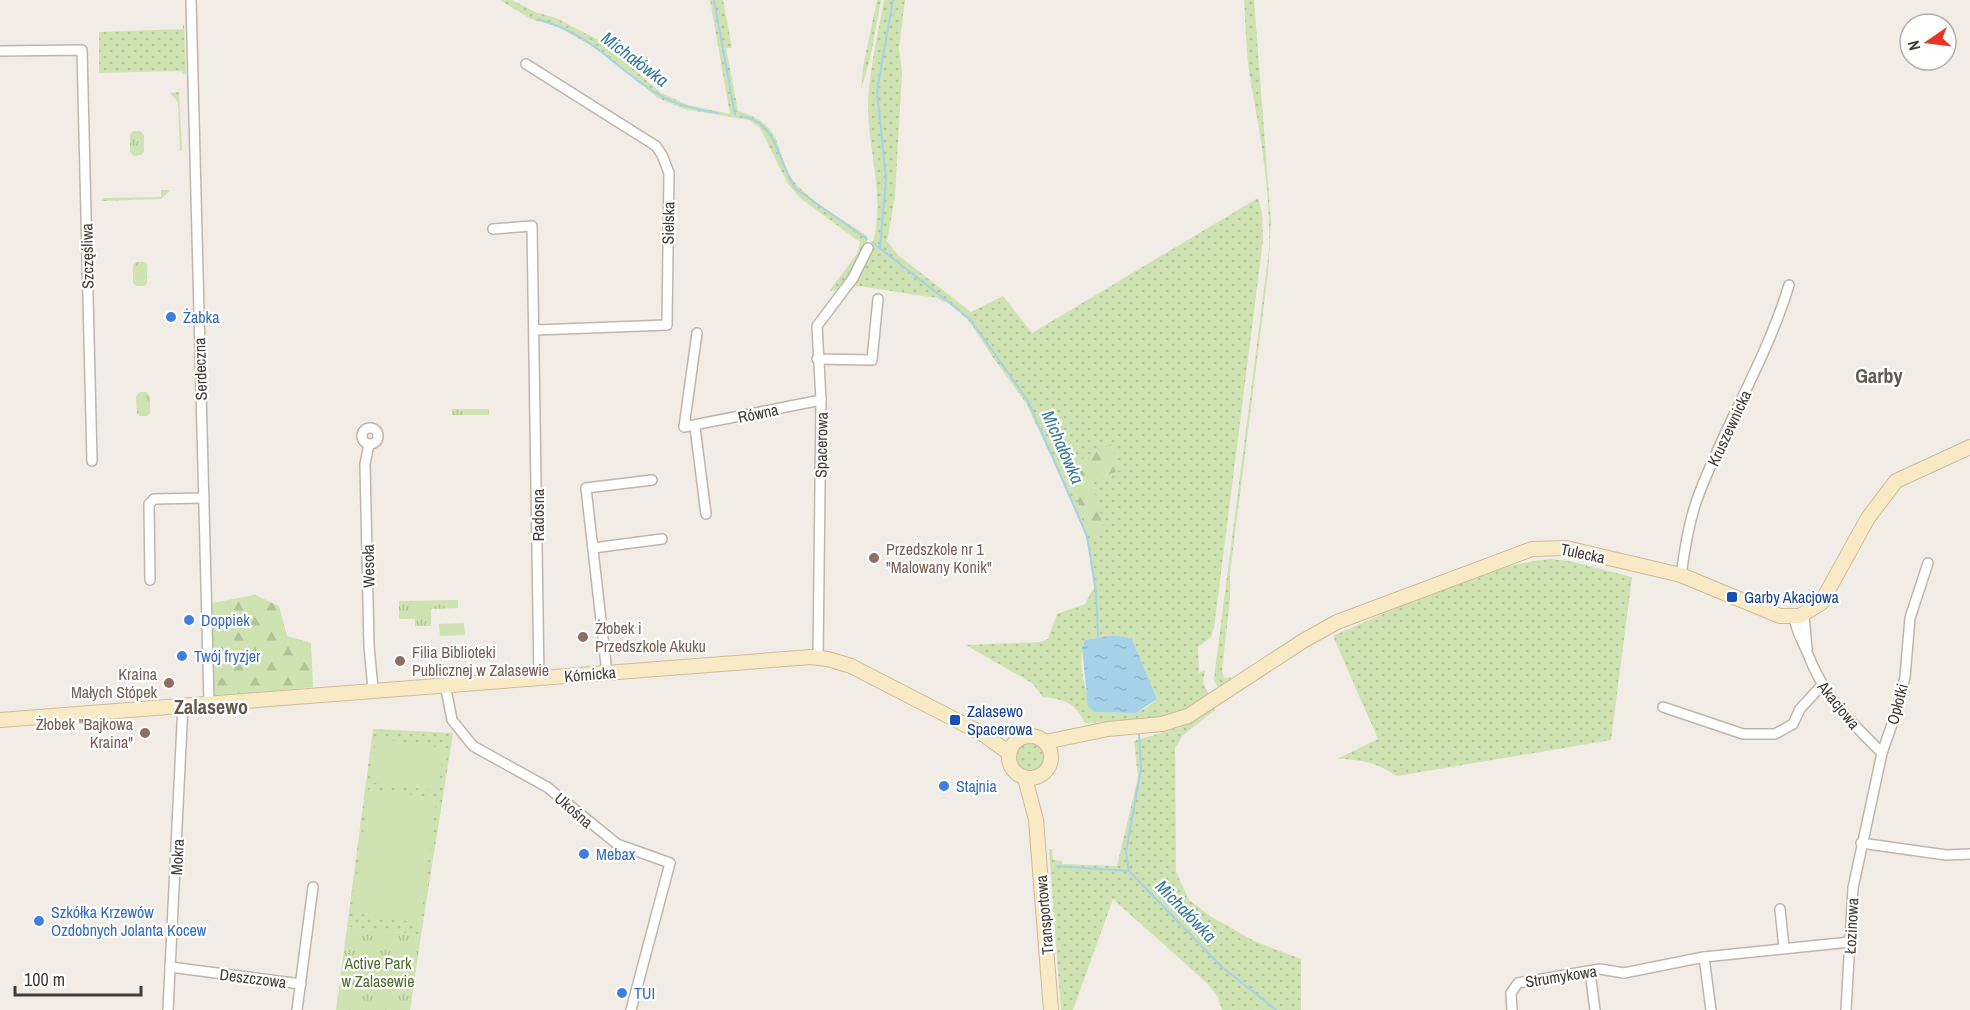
<svg xmlns="http://www.w3.org/2000/svg" width="1970" height="1010" viewBox="0 0 1970 1010" font-family="'Archivo Narrow',sans-serif">
<style>
.grass{fill:url(#grass-dots);fill-rule:evenodd}
.forest{fill:url(#forest-firs)}
.park{fill:url(#park-tufts)}
.garden{fill:#cfe2b1}
.water{fill:url(#water-ripples)}
.lines{fill:none;stroke-linecap:round;stroke-linejoin:round}
.stream{stroke:#a6d2e9;stroke-width:2}
.street-casing{stroke:#beb6ab;stroke-width:12}
.secondary-casing{stroke:#cdbb98;stroke-width:16}
.street{stroke:#fff;stroke-width:9}
.secondary{stroke:#f9eac6;stroke-width:14}
.shop-dot{fill:#3f7fe0;stroke:#fff;stroke-width:2}
.education-dot{fill:#8d6e63;stroke:#fff;stroke-width:2}
.transit-dot{fill:#1a4fb4;stroke:#fff;stroke-width:2}
.labels{text-anchor:middle;dominant-baseline:central;stroke-width:4.5;stroke-linejoin:round;paint-order:stroke}
.street-label{font-size:16px;fill:#423c35;stroke:#fff}
.shop-label{font-size:16px;fill:#366cbe;stroke:#fff;text-anchor:start}
.education-label{font-size:16px;fill:#785e54;stroke:#fff;text-anchor:start}
.transit-label{font-size:16px;fill:#164399;stroke:#fff;text-anchor:start}
.park-label{font-size:16px;fill:#4b6e2e;stroke:#fff}
.water-label{font-size:18px;font-style:italic;fill:#36799d;stroke:#fff}
.quarter-label{font-size:20px;font-weight:bold;fill:#64594d;stroke:#fff}
</style>
<defs>
<pattern id="grass-dots" width="8" height="8" patternUnits="userSpaceOnUse" patternTransform="scale(1.5)"><rect width="8" height="8" fill="#cfe2b1"/><path d="M2 2h.1M6 6h.1" fill="none" stroke="#b3c399" stroke-width="1.8" stroke-linecap="round"/></pattern>
<pattern id="forest-firs" width="22" height="20" patternUnits="userSpaceOnUse" patternTransform="scale(1.5)"><rect width="22" height="20" fill="#cfe2b1"/><path d="M5 1l3.5 6h-7zM16 11l3.5 6h-7z" fill="#b3c399"/></pattern>
<pattern id="park-tufts" width="24" height="20" patternUnits="userSpaceOnUse" patternTransform="scale(1.5)"><rect width="24" height="20" fill="#cfe2b1"/><path d="M3 7l-1-3M5 7V3M7 7l1-3M15 17l-1-3M17 17v-4M19 17l1-3" fill="none" stroke="#b3c399"/></pattern>
<pattern id="water-ripples" width="26" height="14" patternUnits="userSpaceOnUse" patternTransform="scale(1.5)"><rect width="26" height="14" fill="#a6d2e9"/><path d="M2 4q2-2 4 0t4 0M15 11q2-2 4 0t4 0" fill="none" stroke="#90b5c8"/></pattern>
</defs>
<rect width="100%" height="100%" fill="#f1ece5"/>
<g class="grass">
<path d="M500 0H512L535 12 556 18 604 43 661 93 688 105 730 114 710 0H723L732 48H726L738 111C792 126 770 161 802 190 820 208 846 221 867 236 868 254 852 274 843 289L829 291 857 254 860 242 800 198 788 184 760 128 749 120 684 109 658 98 599 50 558 27 531 19Z"/>
<path d="M877 0H881L870 59 861 90 863 67Z"/>
<path d="M884 0H905L899 48 902 72 895 197 887 241 899 256 971 312 1003 296 1032 333 1258 198 1262 213 1263 240 1214 628 1211 637 1198 647 1199 673 1205 670 1203 683 1208 693 1206 698 1182 712 1147 719 1085 723C1075 703 1065 699 1043 697L1032 683 966 645 1041 642 1048 639 1057 614 1085 604 1094 587 1087 538 1073 503 1026 403 994 359 969 321 947 301 943 302 937 298 859 286 847 288C855 276 866 262 871 248 887 202 868 152 868 105 869 70 878 35 884 0ZM1061 470H1120L1096 480 1089 490 1091 538 1078 502ZM1115 635 1132 639 1157 699 1149 706 1136 713 1094 712C1085 690 1076 663 1085 640Z"/>
<path d="M1244 0H1254L1271 222 1268 273 1230 573V599L1222 670 1224 678 1231 677 1232 681 1219 689 1214 681 1215 670 1269 250C1271 195 1261 138 1251 84 1246 57 1246 27 1244 0Z"/>
<path d="M183 25H184L186 74H182V71L99 73V32L183 29Z"/>
<path d="M179 92 182 151H180L178 102 170 93Z"/>
<path d="M161 190H171L161 199 101 201 104 198 161 197Z"/>
<path d="M1550 559 1569 561 1632 577 1611 740 1397 776C1377 763 1361 759 1337 759L1378 739 1333 636C1396 609 1484 565 1550 559Z"/>
<path d="M1214 708 1215 710 1183 735 1175 748 1176 872 1189 900 1210 916 1254 941 1301 959V1010H1222L1218 997 1208 984 1113 899 1073 1010H1061L1049 849H1052L1053 860 1062 861V864L1117 866 1138 777 1134 741 1181 727Z"/>
<path d="M373 729 453 733 421 935 347 927Z"/>
<circle cx="1030" cy="757" r="14"/>
</g>
<g class="forest">
<path d="M1111 444 1120 470 1096 480 1090 490 1098 497 1103 534 1091 538 1078 502 1061 470Z"/>
<path d="M255 595 279 606 287 636 311 643 313 687 214 697 212 603Z"/>
</g>
<g class="park">
<path d="M133 131H140L144 135V152L141 155 134 156 130 152V135Z"/>
<path d="M136 262H143L147 265V283L144 286H137L133 283V266Z"/>
<path d="M140 392H146L150 396V413L147 416H140L137 413 136 396Z"/>
<rect x="452" y="409" width="37" height="6"/>
<path d="M458 600V608L431 609V626H415V619H399V601Z"/>
<path d="M347 927 421 935 410 1010H336Z"/>
</g>
<g class="garden">
<path d="M464 623 465 635 440 636 439 624Z"/>
<path d="M376 738 444 748 438 791 370 782Z"/>
<path d="M369 789 437 798 420 923 352 913Z"/>
</g>
<path class="water" d="M1115 635 1132 639 1157 699 1136 713 1094 712 1088 706 1082 648 1085 640Z"/>
<g class="lines">
<g class="stream">
<path d="M714 0 735 115"/>
<path d="M538 19C595 36 611 65 656 93 675 105 697 110 718 113"/>
<path d="M742 116C778 122 778 164 796 189L867 239"/>
<path d="M872 242 970 319 1028 401 1087 536 1096 591 1098 637"/>
<path d="M880 247 886 179 877 91 893 0"/>
<path d="M1139 733 1141 769 1126 852 1129 871 1222 967 1276 1010"/>
<path d="M1057 866 1129 871"/>
</g>
<g class="street-casing">
<g id="street">
<path d="M191 0 209 702"/>
<path d="M0 51 82 50 92 461"/>
<path d="M526 64 656 146 662 155 669 173 667 325 536 330"/>
<path d="M493 229 532 226 539 678"/>
<path d="M697 333 684 427 821 400"/>
<path d="M817 359 872 360 878 299"/>
<path d="M695 427 706 514"/>
<circle cx="370" cy="436" r="8"/>
<path d="M369 444 365 464 369 646 373 689"/>
<path d="M593 548 662 539"/>
<path d="M1681 575C1685 548 1689 520 1699 494 1726 423 1767 358 1789 285"/>
<path d="M150 580 149 504 154 499 204 498"/>
<path d="M1804 615 1807 649"/>
<path d="M1794 617C1796 631 1802 640 1807 652 1824 697 1849 720 1882 753"/>
<path d="M818 658 821 400 817 326 853 278 868 248"/>
<path d="M607 673 586 488 652 480"/>
<path d="M445 684 452 720 473 746 547 787 617 844 670 863 631 1010"/>
<path d="M1663 707 1743 734H1775L1793 724 1800 709 1821 686"/>
<path d="M1861 843 1946 855 1970 854"/>
<path d="M1780 909 1784 948"/>
<path d="M1704 957 1711 1010"/>
<path d="M170 967 301 984"/>
<path d="M1590 971 1595 1010"/>
<path d="M168 1010 183 704"/>
<path d="M297 1010 313 887"/>
<path d="M1512 1010 1511 993 1518 983 1600 969 1624 973 1704 957 1850 942"/>
<path d="M1846 1010 1853 888 1882 753 1896 713 1905 677 1910 618 1928 563"/>
</g>
</g>
<g class="secondary-casing">
<g id="secondary">
<path d="M0 720 811 657 828 659 851 666 983 734 1009 753"/>
<circle cx="1030" cy="757" r="21"/>
<path d="M1045 742 1108 729 1162 724 1188 716 1303 641 1337 622 1532 549 1566 548 1681 575 1780 616H1800L1821 603 1868 518 1896 481 1970 447"/>
<path d="M1025 778 1036 820 1051 1010"/>
</g>
</g>
<use href="#street" class="street"/>
<use href="#secondary" class="secondary"/>
</g>
<g class="shop-dot">
<circle cx="171" cy="317" r="6"/>
<circle cx="189" cy="620" r="6"/>
<circle cx="182" cy="656" r="6"/>
<circle cx="944" cy="786" r="6"/>
<circle cx="584" cy="854" r="6"/>
<circle cx="39" cy="921" r="6"/>
<circle cx="622" cy="993" r="6"/>
</g>
<g class="education-dot">
<circle cx="874" cy="558" r="6"/>
<circle cx="583" cy="637" r="6"/>
<circle cx="400" cy="661" r="6"/>
<circle cx="169" cy="683" r="6"/>
<circle cx="145" cy="733" r="6"/>
</g>
<g class="transit-dot">
<rect x="1726" y="591" width="12" height="12" rx="3"/>
<rect x="949" y="714" width="12" height="12" rx="3"/>
</g>
<g class="labels">
<g class="street-label">
<text transform="translate(668 223) rotate(-89)">Sielska</text>
<text transform="translate(87 256) rotate(-91)">Szczęśliwa</text>
<text transform="translate(200 369) rotate(-92)">Serdeczna</text>
<text transform="translate(758 413) rotate(-12)">Równa</text>
<text transform="translate(1729 428) rotate(-65)">Kruszewnicka</text>
<text transform="translate(821 445) rotate(-89)">Spacerowa</text>
<text transform="translate(538 515) rotate(-90)">Radosna</text>
<text transform="translate(1583 553) rotate(12)">Tulecka</text>
<text transform="translate(368 566) rotate(-91)">Wesoła</text>
<text transform="translate(590 674) rotate(-5)">Kórnicka</text>
<text transform="translate(1897 704) rotate(-75)">Opłotki</text>
<text transform="translate(1839 705) rotate(51)">Akacjowa</text>
<text transform="translate(574 810) rotate(41)">Ukośna</text>
<text transform="translate(177 857) rotate(-87)">Mokra</text>
<text transform="translate(1044 915) rotate(-95)">Transportowa</text>
<text transform="translate(1851 926) rotate(-87)">Łozinowa</text>
<text transform="translate(1561 976) rotate(-9)">Strumykowa</text>
<text transform="translate(253 978) rotate(7)">Deszczowa</text>
</g>
<g class="shop-label">
<text x="183" y="317">Żabka</text>
<text x="201" y="620">Doppiek</text>
<text x="194" y="656">Twój fryzjer</text>
<text x="956" y="786">Stajnia</text>
<text x="596" y="854">Mebax</text>
<text x="51" y="912">Szkółka Krzewów<tspan x="51" dy="18">Ozdobnych Jolanta Kocew</tspan></text>
<text x="634" y="993">TUI</text>
</g>
<g class="education-label">
<text x="886" y="549">Przedszkole nr 1<tspan x="886" dy="18">"Malowany Konik"</tspan></text>
<text x="595" y="628">Żłobek i<tspan x="595" dy="18">Przedszkole Akuku</tspan></text>
<text x="412" y="652">Filia Biblioteki<tspan x="412" dy="18">Publicznej w Zalasewie</tspan></text>
<text x="157" y="674" text-anchor="end">Kraina<tspan x="157" dy="18">Małych Stópek</tspan></text>
<text x="133" y="724" text-anchor="end">Żłobek "Bajkowa<tspan x="133" dy="18">Kraina"</tspan></text>
</g>
<g class="transit-label">
<text x="1744" y="597">Garby Akacjowa</text>
<text x="967" y="711">Zalasewo<tspan x="967" dy="18">Spacerowa</tspan></text>
</g>
<g class="park-label">
<text x="378" y="963">Active Park<tspan x="378" dy="18">w Zalasewie</tspan></text>
</g>
<g class="water-label">
<text transform="translate(635 59) rotate(37)">Michałówka</text>
<text transform="translate(1063 447) rotate(66)">Michałówka</text>
<text transform="translate(1186 911) rotate(46)">Michałówka</text>
</g>
<g class="quarter-label">
<text x="1879" y="375">Garby</text>
<text x="211" y="706">Zalasewo</text>
</g>
</g>
<g transform="translate(1928 42) rotate(256)"><circle r="28" fill="#ffffff" stroke="#b3b1ae" stroke-width="1.5"/>
<path d="M0-4.5L10 22L0 15L-10 22Z" fill="#e63626"/>
<text y="-9" font-size="16" font-weight="bold" text-anchor="middle" fill="#423c35">N</text>
</g>
<path d="M15 986v9h126v-9" fill="none" stroke="#423c35" stroke-width="3"/>
<text x="24" y="986" font-size="18" fill="#423c35" stroke="#ffffff" stroke-width="4.5" paint-order="stroke">100 m</text>
</svg>
